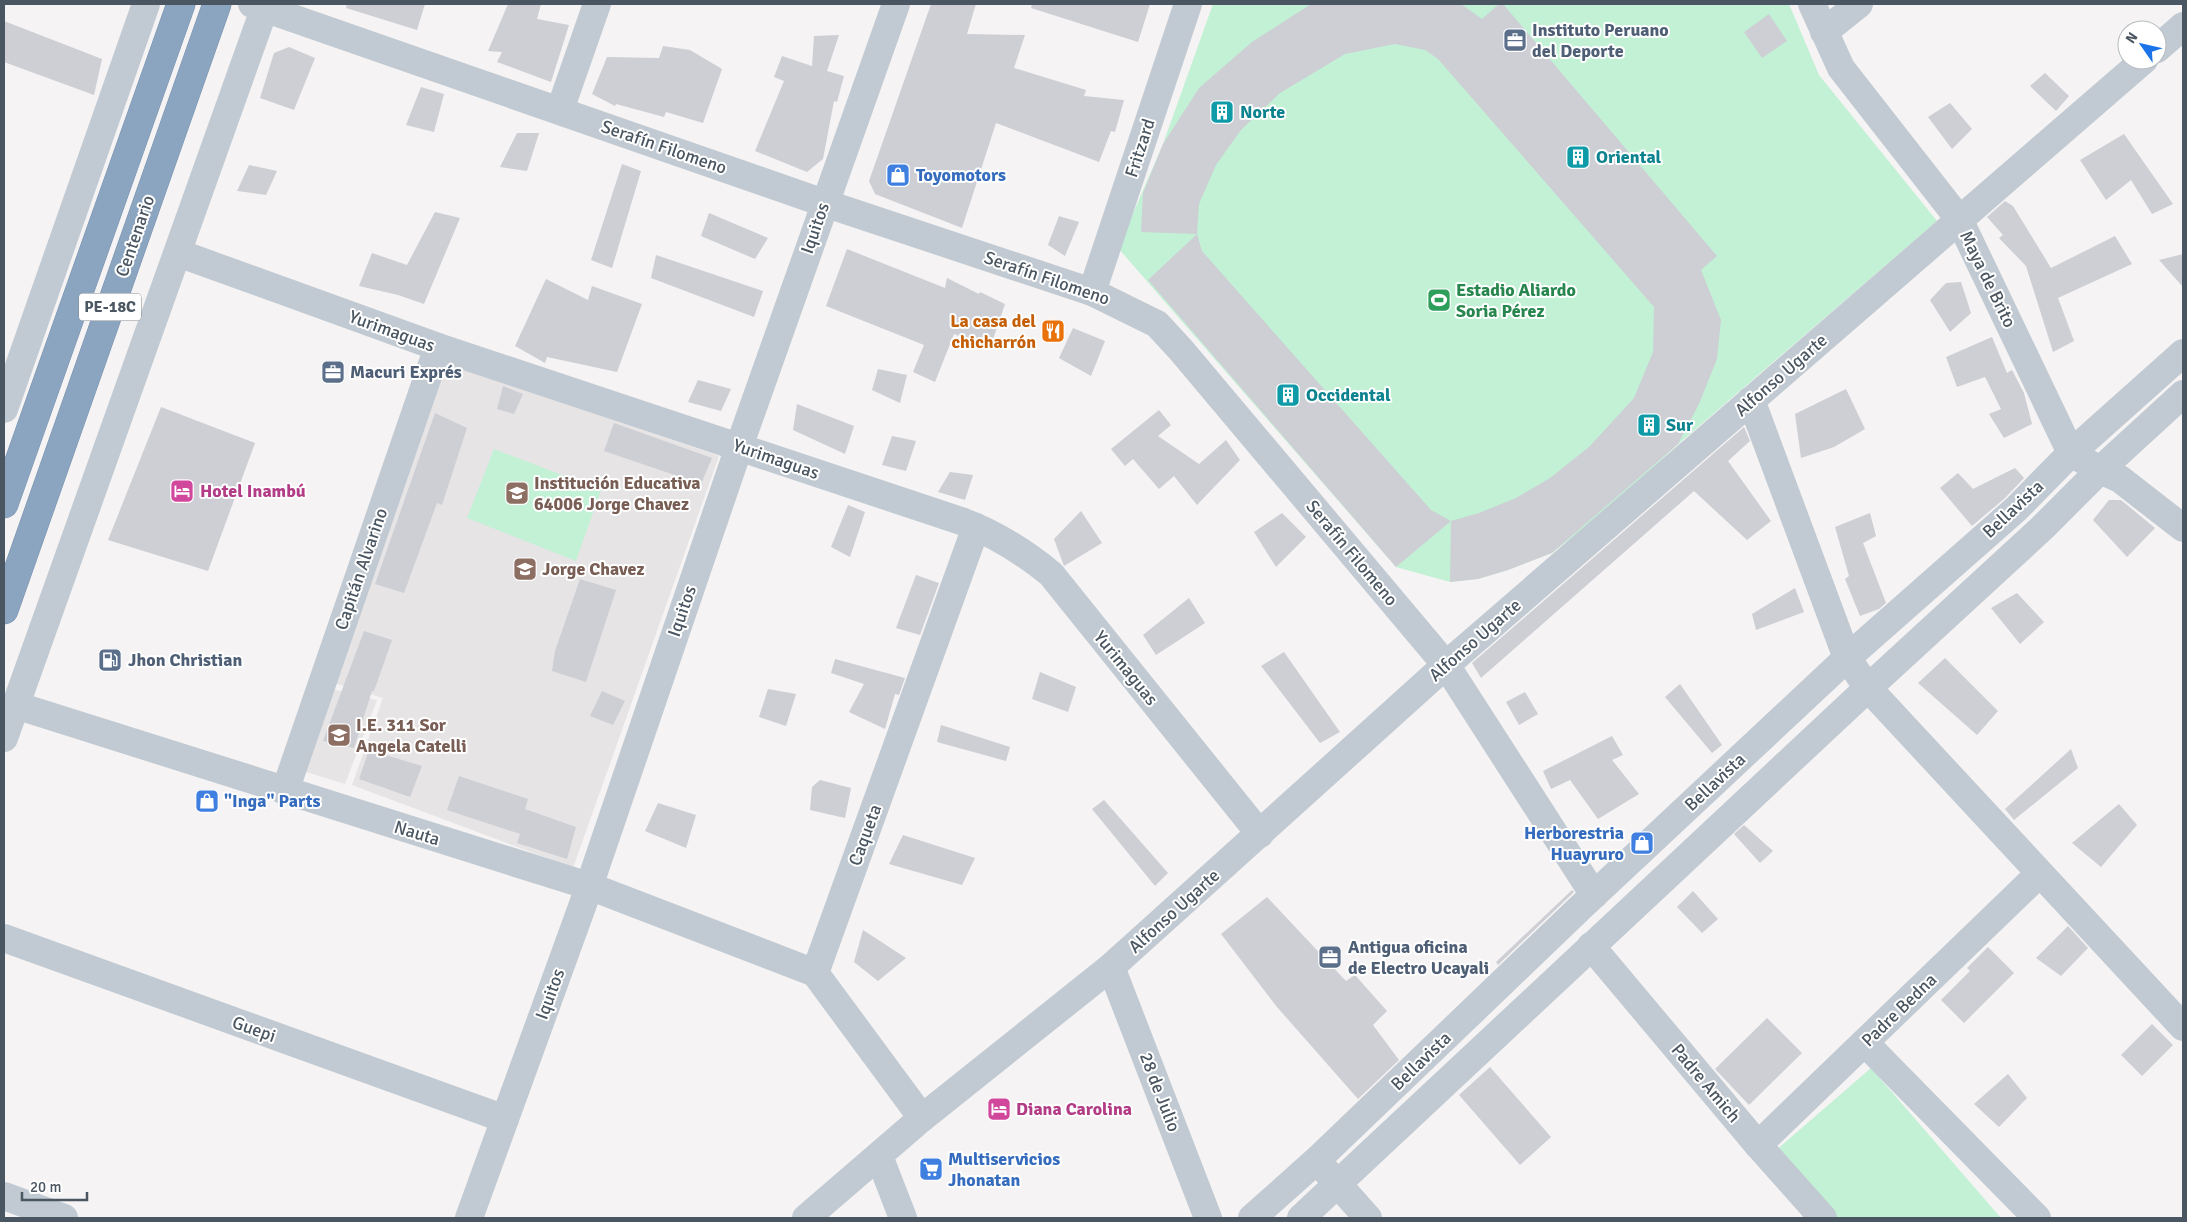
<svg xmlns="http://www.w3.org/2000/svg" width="2187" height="1222" viewBox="0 0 2187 1222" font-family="Signika,sans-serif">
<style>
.education{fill:#e6e4e5}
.green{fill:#c3f1d5}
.building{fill:#cdcfd5}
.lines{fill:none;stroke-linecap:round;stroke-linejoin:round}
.highway-casing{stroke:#7690ad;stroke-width:29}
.minor{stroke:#c1cad2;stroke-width:28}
.highway{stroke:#8ba5c1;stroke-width:28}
.labels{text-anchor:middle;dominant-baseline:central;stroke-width:4;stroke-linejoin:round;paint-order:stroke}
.shield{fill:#fff;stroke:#808990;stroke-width:1}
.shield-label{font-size:16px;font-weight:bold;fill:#4a5661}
.service-label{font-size:18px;font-weight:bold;fill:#4e5e75;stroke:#fff;text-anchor:start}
.culture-label{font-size:18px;font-weight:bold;fill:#0d838f;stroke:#fff;text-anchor:start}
.street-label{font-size:18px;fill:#4a5661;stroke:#fff}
.shop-label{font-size:18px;font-weight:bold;fill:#366cbe;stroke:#fff;text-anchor:start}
.leisure-label{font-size:18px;font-weight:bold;fill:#27864d;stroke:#fff;text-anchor:start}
.food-label{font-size:18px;font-weight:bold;fill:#c56008;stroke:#fff;text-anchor:end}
.education-label{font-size:18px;font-weight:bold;fill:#785e54;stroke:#fff;text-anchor:start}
.hotel-label{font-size:18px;font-weight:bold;fill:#b23c85;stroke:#fff;text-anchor:start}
</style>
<rect width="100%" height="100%" fill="#f5f3f3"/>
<g class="education">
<path d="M447 363 719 456 573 868 352 785 383 698 331 682Z"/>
<path d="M332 689 377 700 345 784 300 770Z"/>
</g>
<g class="green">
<path d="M1213 4H1789L1819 75 1937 221 1676 446 1612 506 1552 553 1508 570 1478 579 1450 582 1396 567 1118 248 1163 144Z"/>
<path d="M494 449 601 490 576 561 467 518Z"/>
<path d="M1871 1068 2001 1218H1831L1774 1152Z"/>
</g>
<g class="building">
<path d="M347 4H425L417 30 346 8Z"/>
<path d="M508 4H541L537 19 569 25 551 82 497 62 502 52 488 51Z"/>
<path d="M931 4H976L967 34 1025 35 1014 68 1086 90 1084 96 1124 100 1115 132 1111 131 1099 162 996 123 962 228 875 194 869 181Z"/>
<path d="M1032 4H1150L1138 42 1031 8Z"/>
<path d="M1311 4H1461L1482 19 1499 4H1503L1717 256 1701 270 1721 320 1717 359 1699 404 1678 444 1552 553 1508 570 1478 579 1450 582 1451 521 1479 513 1516 498 1550 478 1589 447 1634 398 1653 352 1654 307 1438 59 1425 50 1395 44 1345 54 1280 93 1241 130 1216 165 1199 204 1197 234 1141 232 1143 193 1163 144 1199 88 1252 42Z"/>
<path d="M1769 14 1787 41 1762 58 1744 32Z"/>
<path d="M4 21 102 59 94 95 4 62Z"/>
<path d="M839 35 827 71 844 76 837 102 834 101 823 159 807 172 755 151 784 81 774 77 782 56 812 66 814 36Z"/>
<path d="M663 46 690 50 722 69 703 123 666 112 664 117 616 104 615 106 592 94 607 57 659 58Z"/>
<path d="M289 47 315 58 294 110 260 98 274 53Z"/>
<path d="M2045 73 2069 96 2056 111 2030 86Z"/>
<path d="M421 87 444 94 434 132 406 125Z"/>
<path d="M1950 103 1972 129 1952 149 1928 117Z"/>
<path d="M517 133H539L527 171 500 167Z"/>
<path d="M2124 134 2173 204 2152 214 2131 180 2106 200 2080 160Z"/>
<path d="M622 164 641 171 612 268 591 260Z"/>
<path d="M249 165 277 171 266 195 237 191Z"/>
<path d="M2005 201 2013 206 2051 268 2115 236 2132 264 2058 298 2074 341 2053 352 2026 266 1999 238 2003 235 1987 217Z"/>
<path d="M435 212 460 218 424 304 398 295 359 286 372 253 407 265Z"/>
<path d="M709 213 768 238 755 259 701 236Z"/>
<path d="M1059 216 1079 222 1065 256 1048 245Z"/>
<path d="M1197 234 1202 251 1431 510 1451 521 1396 567 1148 280Z"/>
<path d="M847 249 945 288 947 278 979 294 980 292 1005 304 990 348 954 334 935 382 913 372 924 345 826 306Z"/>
<path d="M2183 254V287L2159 260Z"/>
<path d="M656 255 763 291 754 317 651 278Z"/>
<path d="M546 279 588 300 592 286 642 304 617 372 547 357 545 363 515 346Z"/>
<path d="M1961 282 1971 313 1950 332 1930 300 1946 283Z"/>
<path d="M1073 328 1105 341 1091 376 1059 358Z"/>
<path d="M1992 337 2007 373 2012 370 2024 393 2032 424 2004 438 1989 414 2001 409 1985 377 1957 387 1946 357Z"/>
<path d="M878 369 907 375 900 403 872 390Z"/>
<path d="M698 380 731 389 721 411 688 402Z"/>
<path d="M503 386 523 394 514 414 497 409Z"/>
<path d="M1846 389 1865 429 1834 447 1801 458 1795 414Z"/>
<path d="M797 404 854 426 845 454 793 430Z"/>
<path d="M161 407 255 443 208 571 108 540Z"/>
<path d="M1159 410 1171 425 1158 436 1199 464 1226 440 1240 460 1197 505 1174 476 1159 489 1133 459 1125 466 1111 449Z"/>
<path d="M435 413 467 428 442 505 437 503 404 593 375 584Z"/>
<path d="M614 423 712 458 701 484 604 451Z"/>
<path d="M1744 427 1750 441 1728 461 1771 521 1747 540 1694 491 1481 678 1472 663Z"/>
<path d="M892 436 916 441 906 471 882 465Z"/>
<path d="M2015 468 2024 478 2005 498 1972 526 1940 488 1958 473 1973 489Z"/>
<path d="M950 472 973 475 965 500 938 492Z"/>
<path d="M2109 500H2121L2155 528 2127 557 2093 520Z"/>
<path d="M848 505 865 512 850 557 831 547Z"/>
<path d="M1081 511 1102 543 1064 566 1054 539Z"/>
<path d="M1282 513 1306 537 1276 567 1254 532Z"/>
<path d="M1870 513 1876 536 1863 543 1886 603 1879 609 1860 616 1845 579 1849 576 1835 527Z"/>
<path d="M916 575 939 583 920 635 896 628Z"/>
<path d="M580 579 616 590 586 682 552 671 555 651Z"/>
<path d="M1795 588 1804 612 1756 630 1752 614Z"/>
<path d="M2017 593 2044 622 2020 644 1991 608Z"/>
<path d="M1189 598 1205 623 1156 655 1143 635Z"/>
<path d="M364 631 392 640 374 691H372L354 748 323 741Z"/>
<path d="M1284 652 1340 732 1320 743 1261 666Z"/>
<path d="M1945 658 1998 711 1977 735 1918 683Z"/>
<path d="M835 659 905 678 899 695 895 694 885 729 849 712 864 684 831 673Z"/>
<path d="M1040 672 1076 687 1068 712 1032 699Z"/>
<path d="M1680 684 1722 745 1712 753 1665 697Z"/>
<path d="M768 689 796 694 786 726 759 717Z"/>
<path d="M602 691 625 701 613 725 590 716Z"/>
<path d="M1525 692 1538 714 1519 725 1506 702Z"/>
<path d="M941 725 1010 747 1006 761 937 742Z"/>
<path d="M1612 736 1623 755 1612 760 1639 794 1598 819 1570 780 1551 789 1543 771Z"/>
<path d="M2071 749 2078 768 2014 820 2005 809Z"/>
<path d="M369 750 422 766 410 797 359 779Z"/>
<path d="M459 776 528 799 525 809 576 827 567 859 517 843 520 834 447 810Z"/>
<path d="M820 780 851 788 845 818 810 810 812 787Z"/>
<path d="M1104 800 1168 873 1155 886 1092 809Z"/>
<path d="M658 803 696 815 686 848 645 831Z"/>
<path d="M2119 804 2137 825 2101 867 2072 843Z"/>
<path d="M1744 825 1773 851 1760 863 1734 834Z"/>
<path d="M903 835 975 858 962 885 889 864Z"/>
<path d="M1572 890 1574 892 1498 965 1496 962Z"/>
<path d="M1693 891 1718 919 1702 933 1677 907Z"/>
<path d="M1267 897 1346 981 1355 975 1387 1011 1373 1025 1399 1060 1358 1099 1277 1007 1221 934Z"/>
<path d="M2068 926 2088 948 2061 976 2036 958Z"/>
<path d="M863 930 906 958 878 981 854 962Z"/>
<path d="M1988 947 2014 973 1964 1023 1941 1000 1970 971 1967 968Z"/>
<path d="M1767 1018 1802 1053 1749 1105 1715 1069Z"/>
<path d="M2152 1024 2173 1045 2142 1076 2121 1055Z"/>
<path d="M1490 1067 1551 1137 1520 1165 1459 1095Z"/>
<path d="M2008 1074 2027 1098 1999 1127 1974 1104Z"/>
</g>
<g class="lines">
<g class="highway-casing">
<g id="highway">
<path d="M4 504 181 4"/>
<path d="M4 610 217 4"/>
</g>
</g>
<g class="minor">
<path d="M252 4 824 203 1092 292 1157 324 1181 350 1446 665 1594 895"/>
<path d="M1812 4 1841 68 1959 219 2071 453 2100 470 2120 479 2183 528"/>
<path d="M1824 32 1859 4"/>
<path d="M2157 49 2183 26"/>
<path d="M560 110 597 4"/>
<path d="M178 253 438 347 961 521C994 533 1024 552 1051 574L1260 834"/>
<path d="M1092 292 1188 4"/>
<path d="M1751 400 1847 658 1868 688 2183 1027"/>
<path d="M4 409 146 4"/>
<path d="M15 705 589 886 815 973"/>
<path d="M4 738 266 4"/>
<path d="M285 791 438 347"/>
<path d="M4 938 505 1119"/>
<path d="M1591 946 1758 1145 1823 1218"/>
<path d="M1111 967 1208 1218"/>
<path d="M1865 1043 2037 1218"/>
<path d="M922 1118 815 973 976 527"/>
<path d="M1758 1145 2039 874"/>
<path d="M879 1156 903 1218"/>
<path d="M1326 1171 1368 1218"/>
<path d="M4 1196 64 1218"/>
<path d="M469 1218 583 904 739 447 896 4"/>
<path d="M806 1218 922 1118 1111 967 1446 665 2144 60"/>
<path d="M1252 1218 1317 1160 1581 907 1847 658 2016 509 2071 453 2183 353"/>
<path d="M1301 1218 1868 688 2042 528 2100 470 2183 394"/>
</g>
<use href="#highway" class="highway"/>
</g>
<defs>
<g id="office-square" transform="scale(1.25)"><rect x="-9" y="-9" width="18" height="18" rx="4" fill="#5c6f8a" stroke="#fff"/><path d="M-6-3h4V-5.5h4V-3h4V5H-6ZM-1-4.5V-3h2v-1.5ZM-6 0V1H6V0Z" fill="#fff"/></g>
<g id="building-square" transform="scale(1.25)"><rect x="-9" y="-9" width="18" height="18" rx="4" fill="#0f9aa8" stroke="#fff"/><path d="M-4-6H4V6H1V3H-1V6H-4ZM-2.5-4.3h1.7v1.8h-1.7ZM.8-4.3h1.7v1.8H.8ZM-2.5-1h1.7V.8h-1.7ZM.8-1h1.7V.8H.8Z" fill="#fff"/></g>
<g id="shop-square" transform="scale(1.25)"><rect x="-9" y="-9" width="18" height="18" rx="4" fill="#3f7fe0" stroke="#fff"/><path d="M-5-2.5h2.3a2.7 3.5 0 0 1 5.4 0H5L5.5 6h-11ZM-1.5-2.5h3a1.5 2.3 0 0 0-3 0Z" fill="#fff"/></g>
<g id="stadium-square" transform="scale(1.25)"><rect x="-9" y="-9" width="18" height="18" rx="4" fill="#2e9e5b" stroke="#fff"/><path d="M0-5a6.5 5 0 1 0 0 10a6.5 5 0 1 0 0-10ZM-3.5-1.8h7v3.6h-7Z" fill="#fff"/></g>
<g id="restaurant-square" transform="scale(1.25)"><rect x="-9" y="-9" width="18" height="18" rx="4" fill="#e8710a" stroke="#fff"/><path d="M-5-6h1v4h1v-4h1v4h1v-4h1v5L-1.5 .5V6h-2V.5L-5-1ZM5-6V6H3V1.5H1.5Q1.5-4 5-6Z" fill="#fff"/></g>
<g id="hotel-square" transform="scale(1.25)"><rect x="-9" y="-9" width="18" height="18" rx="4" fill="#d1479c" stroke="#fff"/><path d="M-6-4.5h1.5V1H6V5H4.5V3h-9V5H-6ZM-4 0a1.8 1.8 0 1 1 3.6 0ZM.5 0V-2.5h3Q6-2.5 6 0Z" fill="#fff"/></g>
<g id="school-square" transform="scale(1.25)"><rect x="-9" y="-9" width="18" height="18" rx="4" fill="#8d6e63" stroke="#fff"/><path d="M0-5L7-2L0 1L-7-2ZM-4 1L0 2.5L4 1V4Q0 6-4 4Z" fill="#fff"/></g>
<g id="fuel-square" transform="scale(1.25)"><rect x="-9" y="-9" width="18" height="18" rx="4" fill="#5c6f8a" stroke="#fff"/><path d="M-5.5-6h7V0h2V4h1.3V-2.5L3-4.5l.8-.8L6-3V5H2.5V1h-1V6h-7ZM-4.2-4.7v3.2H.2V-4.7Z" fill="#fff"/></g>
<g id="supermarket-square" transform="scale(1.25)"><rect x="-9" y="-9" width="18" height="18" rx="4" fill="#3f7fe0" stroke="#fff"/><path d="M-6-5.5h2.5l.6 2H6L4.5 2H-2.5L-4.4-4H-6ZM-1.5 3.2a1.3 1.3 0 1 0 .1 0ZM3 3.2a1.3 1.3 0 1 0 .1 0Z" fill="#fff"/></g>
</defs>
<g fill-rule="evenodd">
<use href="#office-square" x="1515" y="40"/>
<use href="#building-square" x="1222" y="112"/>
<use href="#building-square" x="1578" y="157"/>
<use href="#shop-square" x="898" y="175"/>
<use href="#stadium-square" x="1439" y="300"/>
<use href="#restaurant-square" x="1053" y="331"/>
<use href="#office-square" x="333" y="372"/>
<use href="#building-square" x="1288" y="395"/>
<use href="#building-square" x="1649" y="425"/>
<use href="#hotel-square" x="182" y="491"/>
<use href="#school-square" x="517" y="493"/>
<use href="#school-square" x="525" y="569"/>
<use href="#fuel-square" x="110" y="660"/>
<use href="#school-square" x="339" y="735"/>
<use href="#shop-square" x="207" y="801"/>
<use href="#shop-square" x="1642" y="843"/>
<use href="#office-square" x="1330" y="957"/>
<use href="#hotel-square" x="999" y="1109"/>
<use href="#supermarket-square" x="931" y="1169"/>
</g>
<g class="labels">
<rect class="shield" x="79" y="293.5" width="62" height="27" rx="4"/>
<g class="shield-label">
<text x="110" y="307">PE-18C</text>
</g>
<g class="service-label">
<text x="1532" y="30">Instituto Peruano<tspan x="1532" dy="21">del Deporte</tspan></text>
<text x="350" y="372">Macuri Exprés</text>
<text x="128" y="660">Jhon Christian</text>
<text x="1348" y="947">Antigua oficina<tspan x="1348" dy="21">de Electro Ucayali</tspan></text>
</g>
<g class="culture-label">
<text x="1240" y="112">Norte</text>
<text x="1596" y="157">Oriental</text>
<text x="1306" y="395">Occidental</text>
<text x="1666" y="425">Sur</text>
</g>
<g class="street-label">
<text transform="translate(664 147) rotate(19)">Serafín Filomeno</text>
<text transform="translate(1140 148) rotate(-72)">Fritzard</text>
<text transform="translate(815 228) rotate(-71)">Iquitos</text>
<text transform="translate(135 236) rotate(-71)">Centenario</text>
<text transform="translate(1047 278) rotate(19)">Serafín Filomeno</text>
<text transform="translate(1988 279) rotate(64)">Maya de Brito</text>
<text transform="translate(392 331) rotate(20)">Yurimaguas</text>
<text transform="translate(1781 375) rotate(-41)">Alfonso Ugarte</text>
<text transform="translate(776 459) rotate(19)">Yurimaguas</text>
<text transform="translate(2013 509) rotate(-43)">Bellavista</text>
<text transform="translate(1352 553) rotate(50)">Serafín Filomeno</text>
<text transform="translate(361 569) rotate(-71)">Capitán Alvarino</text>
<text transform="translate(682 611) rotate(-71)">Iquitos</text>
<text transform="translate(1475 640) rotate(-41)">Alfonso Ugarte</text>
<text transform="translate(1126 668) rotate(51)">Yurimaguas</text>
<text transform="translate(1715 782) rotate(-43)">Bellavista</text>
<text transform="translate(417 833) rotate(17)">Nauta</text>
<text transform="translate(865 835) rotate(-70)">Caqueta</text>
<text transform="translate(1174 911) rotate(-42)">Alfonso Ugarte</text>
<text transform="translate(550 994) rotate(-70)">Iquitos</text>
<text transform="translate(1899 1010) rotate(-44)">Padre Bedna</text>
<text transform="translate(254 1029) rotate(20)">Guepi</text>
<text transform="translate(1421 1061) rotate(-44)">Bellavista</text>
<text transform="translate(1706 1083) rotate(50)">Padre Amich</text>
<text transform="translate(1160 1092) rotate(69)">28 de Julio</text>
</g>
<g class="shop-label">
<text x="916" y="175">Toyomotors</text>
<text x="224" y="801">"Inga" Parts</text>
<text x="1624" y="833" text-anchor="end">Herborestria<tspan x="1624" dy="21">Huayruro</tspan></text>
<text x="948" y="1159">Multiservicios<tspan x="948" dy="21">Jhonatan</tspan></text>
</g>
<g class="leisure-label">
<text x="1456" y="290">Estadio Aliardo<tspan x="1456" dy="21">Soria Pérez</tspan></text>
</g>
<g class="food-label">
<text x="1036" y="321">La casa del<tspan x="1036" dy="21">chicharrón</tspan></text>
</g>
<g class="education-label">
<text x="534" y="483">Institución Educativa<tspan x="534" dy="21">64006 Jorge Chavez</tspan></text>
<text x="542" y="569">Jorge Chavez</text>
<text x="356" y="725">I.E. 311 Sor<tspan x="356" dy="21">Angela Catelli</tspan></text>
</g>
<g class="hotel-label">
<text x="200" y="491">Hotel Inambú</text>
<text x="1016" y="1109">Diana Carolina</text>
</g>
</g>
<rect width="2187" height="1222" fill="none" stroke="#4a5661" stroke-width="10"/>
<g transform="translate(2142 45) rotate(304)"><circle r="24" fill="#ffffff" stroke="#b7bbc0"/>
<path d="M0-4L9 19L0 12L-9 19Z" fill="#1a73e8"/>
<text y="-8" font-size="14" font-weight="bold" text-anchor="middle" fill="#4a5661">N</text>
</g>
<path d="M22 1192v8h65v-8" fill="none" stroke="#4a5661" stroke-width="2.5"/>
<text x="30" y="1192" font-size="15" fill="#4a5661" stroke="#ffffff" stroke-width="4" paint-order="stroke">20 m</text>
</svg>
